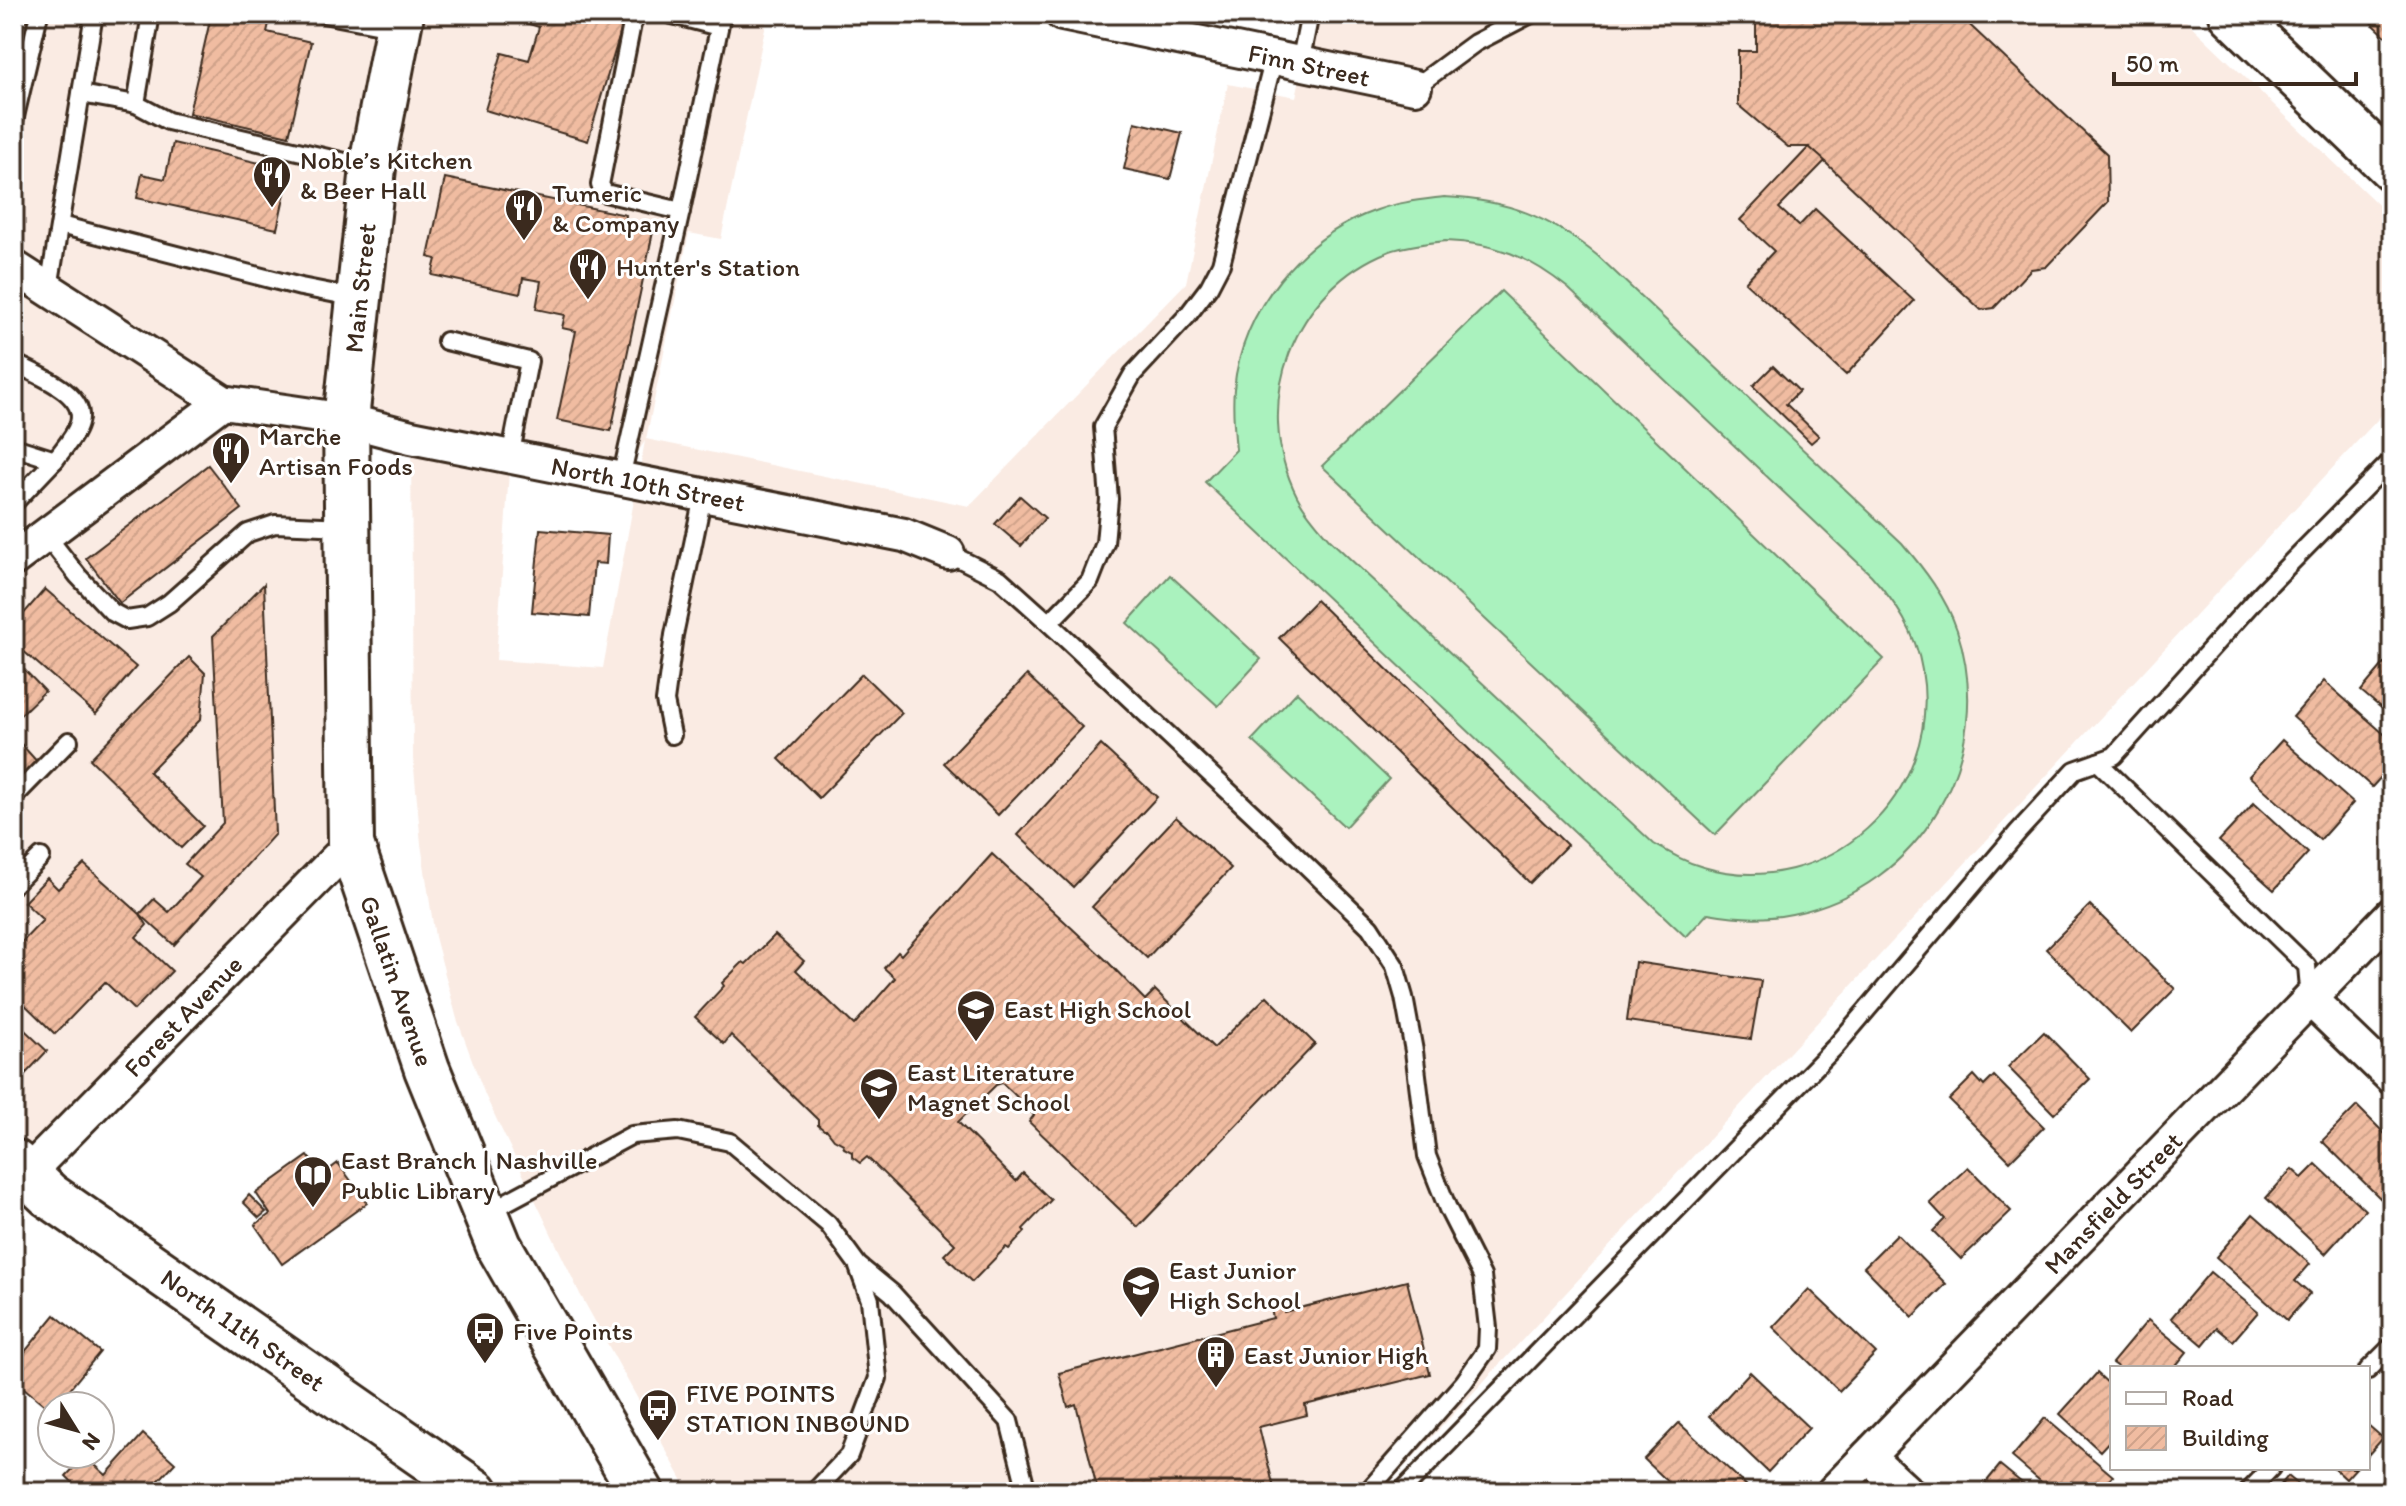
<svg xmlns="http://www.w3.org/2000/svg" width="2406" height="1506" viewBox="0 0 2406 1506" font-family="Itim,sans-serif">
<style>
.built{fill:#faebe3;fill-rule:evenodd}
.pitch{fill:#aaf2be;stroke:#728e6e;stroke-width:2;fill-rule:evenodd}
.building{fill:url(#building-hatch);stroke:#3b2a1e;stroke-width:2}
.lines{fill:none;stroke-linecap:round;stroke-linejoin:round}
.lane-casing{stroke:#3b2a1e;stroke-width:22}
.street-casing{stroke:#3b2a1e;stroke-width:38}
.secondary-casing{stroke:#3b2a1e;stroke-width:50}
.lane{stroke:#fff;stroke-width:16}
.street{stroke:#fff;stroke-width:32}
.secondary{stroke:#fff;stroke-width:44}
.labels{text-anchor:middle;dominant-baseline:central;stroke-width:6;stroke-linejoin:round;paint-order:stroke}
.street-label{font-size:26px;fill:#3b2a1e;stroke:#fff}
.poi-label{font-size:26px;fill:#3b2a1e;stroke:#fff;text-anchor:start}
</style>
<defs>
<pattern id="building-hatch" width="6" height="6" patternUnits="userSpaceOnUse" patternTransform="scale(2)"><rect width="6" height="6" fill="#f0bca1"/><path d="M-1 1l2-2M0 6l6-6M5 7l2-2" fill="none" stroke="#cfa28a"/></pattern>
</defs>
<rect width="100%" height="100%" fill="#fff"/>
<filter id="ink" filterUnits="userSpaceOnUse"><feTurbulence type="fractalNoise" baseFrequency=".0125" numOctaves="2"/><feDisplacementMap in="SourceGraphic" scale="16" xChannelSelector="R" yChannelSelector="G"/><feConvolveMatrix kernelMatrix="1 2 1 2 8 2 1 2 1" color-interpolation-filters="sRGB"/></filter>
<g filter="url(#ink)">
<path class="built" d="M14 14H768L721 239 689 233 646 439 969 506 1186 283 1228 84 1296 97 1314 14H2179L2392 218V404L1381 1492H689L580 1294 485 1095 457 1019 435 937 421 844 413 757 411 437 347 420 351 844 123 1076 14 1162ZM645 441 603 668 496 660 510 457 621 478Z"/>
<g class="pitch">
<path d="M1444 197C1507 200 1549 216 1598 256L1902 543C1924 569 1946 597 1957 630 1998 755 1922 888 1792 914 1764 920 1735 918 1708 913L1686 937 1205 482 1236 450C1234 429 1232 409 1234 389 1242 309 1302 236 1377 210 1399 202 1421 200 1444 197ZM1445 241C1496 243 1528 256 1568 288L1871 575C1896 603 1916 632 1922 670 1944 795 1826 903 1703 867 1685 862 1670 853 1654 844L1330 540C1318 526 1305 512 1297 496 1250 404 1293 288 1390 251 1408 245 1427 243 1445 241Z"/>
<path d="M1501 291 1884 659 1715 835 1322 466Z"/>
<path d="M1170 575 1261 659 1218 706 1127 623Z"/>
<path d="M1297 692 1389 779 1345 827 1252 740Z"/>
</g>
<g class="building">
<path d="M234 14 271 15 267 32 311 42 289 136 189 113 211 16 232 21Z"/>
<path d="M497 14H626L588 141 485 110 502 53 529 60 539 27Z"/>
<path d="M1756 14H1958L2107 154 2108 202 2046 267 2031 269 1994 308 1981 310 1809 147H1788L1738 105V51H1756Z"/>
<path d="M2362 14H2392V42Z"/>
<path d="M1135 122 1182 133 1170 179 1124 169Z"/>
<path d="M173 143 290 170 277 229 137 198 142 174 165 179Z"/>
<path d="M1809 147 1825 161 1779 208 1799 226 1815 209 1914 301 1846 375 1745 282 1774 251 1740 220Z"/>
<path d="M445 178 626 215 625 221 654 227 611 431 557 420 576 331 562 328 565 315 536 309 541 281 523 278 520 294 432 275 436 259 428 257Z"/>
<path d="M1773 366 1799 391 1786 404 1819 436 1811 443 1753 386Z"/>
<path d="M208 465 242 509 120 603 86 558Z"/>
<path d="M1020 496 1045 518 1021 546 995 524Z"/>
<path d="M540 529 608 535 606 564 594 563 589 617 532 612Z"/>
<path d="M264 584 275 834 174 945 140 914 154 899 169 912 201 877 185 864 223 823 213 636Z"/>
<path d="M45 589 136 667 96 714 14 643V625Z"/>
<path d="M1316 600 1567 845 1530 883 1279 638Z"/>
<path d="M2392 654V717L2361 691Z"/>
<path d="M189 657 205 673 201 719 149 772 203 826 181 848 90 759Z"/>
<path d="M14 659 45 691 18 717 14 713Z"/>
<path d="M862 674 902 713 819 798 779 759Z"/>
<path d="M1027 675 1082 727 998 815 944 763Z"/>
<path d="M2324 681 2392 741V765L2372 787 2293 717Z"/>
<path d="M14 736 40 765 14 790Z"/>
<path d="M2282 740 2353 803 2320 840 2249 776Z"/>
<path d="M1101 745 1157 797 1073 887 1018 835Z"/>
<path d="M2254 803 2308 853 2274 890 2219 841Z"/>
<path d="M1176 817 1231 868 1147 958 1092 907Z"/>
<path d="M992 854 1106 960 1145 1000 1155 990 1214 1048 1267 996 1315 1044 1138 1227 1029 1122 1034 1115 1013 1093 1002 1083 996 1085 958 1122 1016 1181 1023 1173 1051 1200 1023 1229 1025 1232 1009 1249 1006 1247 972 1282 944 1255 955 1244 867 1157 860 1163 852 1157V1152L844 1148 843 1144 834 1139 827 1130H824L818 1125V1120L731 1035 724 1044 695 1017 724 986 722 983 743 962 746 964 775 935 804 961 796 970 854 1025 895 978 884 968 898 952 901 955Z"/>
<path d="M84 864 140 914 147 925 136 937 172 971 134 1010 105 982 55 1034 14 994V940L19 945 43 920 24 902 47 878 58 889Z"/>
<path d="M2090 905 2175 989 2131 1033 2046 949Z"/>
<path d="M1635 962 1761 981 1751 1039 1627 1021Z"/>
<path d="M14 1020 47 1051 15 1085 14 1083Z"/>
<path d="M2044 1032 2090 1079 2054 1114 2008 1067Z"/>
<path d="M1974 1075 1984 1086 1994 1076 2044 1127 2010 1161 1949 1100Z"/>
<path d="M2357 1106 2392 1141V1187L2381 1199 2322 1141Z"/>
<path d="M308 1156 322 1175 338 1163 367 1203 282 1264 255 1225 270 1214 256 1193Z"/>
<path d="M2316 1164 2365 1210 2325 1254 2266 1198 2292 1169 2302 1178Z"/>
<path d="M1968 1167 2011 1211 1961 1259 1933 1231 1945 1219 1930 1203Z"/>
<path d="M249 1195 266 1212 259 1218 243 1202Z"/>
<path d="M2253 1214 2310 1264 2295 1281 2310 1294 2287 1320 2216 1257Z"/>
<path d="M1897 1234 1946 1284 1913 1317 1864 1267Z"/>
<path d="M2210 1272 2258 1312 2233 1341 2217 1328 2203 1345 2171 1318Z"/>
<path d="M1407 1281 1430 1374 1305 1405 1307 1415 1259 1427 1275 1492H1098L1076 1404 1068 1407 1059 1373 1273 1318 1271 1309 1282 1305 1284 1312Z"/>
<path d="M1809 1289 1876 1353 1839 1391 1773 1327Z"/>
<path d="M55 1315 100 1352 56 1406H52V1411L14 1380V1365Z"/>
<path d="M2148 1320 2187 1352 2174 1368H2119L2112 1363Z"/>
<path d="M1750 1372 1809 1428 1768 1472 1709 1416Z"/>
<path d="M2097 1373 2112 1387V1438L2100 1451 2060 1414Z"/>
<path d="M2045 1418 2113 1476 2099 1492H2053L2012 1457Z"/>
<path d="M1679 1423 1748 1487 1743 1492H1679L1644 1459Z"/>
<path d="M2368 1425 2383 1438 2368 1455Z"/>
<path d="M143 1434 175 1463 148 1492H82L66 1476 85 1456 106 1475Z"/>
<path d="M2000 1465 2033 1492H1978Z"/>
<path d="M2334 1468H2356L2346 1479Z"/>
<path d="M2288 1476 2307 1492H2275Z"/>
</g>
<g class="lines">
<g class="lane-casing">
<g id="lane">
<path d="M323 14 397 28"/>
<path d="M669 14 719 27"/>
<path d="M1300 63 1310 14"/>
<path d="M1415 87 1475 43 1531 14"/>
<path d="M81 94 136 104 168 121 371 168"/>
<path d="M136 104 151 14"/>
<path d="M14 121 39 14"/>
<path d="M681 211 722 14"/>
<path d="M60 225 301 287 357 298"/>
<path d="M49 288 94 14"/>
<path d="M446 341 529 361 510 457"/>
<path d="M14 363C35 374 88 393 79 423 75 437 63 449 55 460L14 447"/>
<path d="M621 478 681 211 605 193 600 185 632 24 638 14"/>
<path d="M14 503 55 460"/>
<path d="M46 535 78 576 112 612 127 620 147 617 169 603 248 533 275 524 346 527"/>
<path d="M948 553 1000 579 1049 623 1255 816 1370 927 1395 966 1404 997 1414 1051 1427 1156 1448 1209 1482 1276 1488 1328 1487 1349 1464 1382 1367 1492"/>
<path d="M1049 623 1090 581 1105 543 1109 499 1103 427 1133 374 1187 316 1209 287 1221 264 1274 58"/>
<path d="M672 735 665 701 674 635 703 496"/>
<path d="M2098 762 2307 966 2310 999"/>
<path d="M14 797 69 741"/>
<path d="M14 884 41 857"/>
<path d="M486 1213 632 1135 678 1131 730 1142 828 1224 858 1265 892 1293 1009 1421 1027 1492"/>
<path d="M2368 1370 2392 1346"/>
<path d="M814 1492 849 1455 878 1378 870 1300 858 1267"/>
<path d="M1401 1492 1836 1046 2018 832 2075 770 2114 756 2262 592 2392 460"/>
<path d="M2248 1492 2271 1468"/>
</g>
</g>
<g class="street-casing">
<g id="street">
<path d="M1062 14 1415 87"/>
<path d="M14 267 223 402 346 420 411 437 904 535 948 553"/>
<path d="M14 559 223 402"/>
<path d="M2310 999 2392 1078"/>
<path d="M14 1187 351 844"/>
<path d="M1868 1456 1907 1492"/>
<path d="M1833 1492 2392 914"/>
</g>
</g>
<g class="secondary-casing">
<g id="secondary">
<path d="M401 14 375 149 346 420 351 844 427 1069 499 1246 641 1492"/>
<path d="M2232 14 2392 168"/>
<path d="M14 1162 49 1195 476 1492"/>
</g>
</g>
<use href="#lane" class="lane"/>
<use href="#street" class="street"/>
<use href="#secondary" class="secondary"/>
</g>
</g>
<defs>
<g id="restaurant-pin" transform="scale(2)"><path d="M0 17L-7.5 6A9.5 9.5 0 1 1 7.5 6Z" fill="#3b2a1e" stroke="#fff"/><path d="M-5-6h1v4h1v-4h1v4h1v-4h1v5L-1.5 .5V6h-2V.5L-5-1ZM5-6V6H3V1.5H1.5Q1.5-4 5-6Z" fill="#fff"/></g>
<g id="school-pin" transform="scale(2)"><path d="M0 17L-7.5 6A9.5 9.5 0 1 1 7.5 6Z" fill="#3b2a1e" stroke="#fff"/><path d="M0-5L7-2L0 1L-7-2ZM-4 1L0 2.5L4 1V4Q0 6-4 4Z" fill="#fff"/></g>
<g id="library-pin" transform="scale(2)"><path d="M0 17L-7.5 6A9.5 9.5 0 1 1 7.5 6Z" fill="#3b2a1e" stroke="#fff"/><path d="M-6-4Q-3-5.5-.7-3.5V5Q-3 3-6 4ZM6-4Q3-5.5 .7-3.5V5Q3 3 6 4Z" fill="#fff"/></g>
<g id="bus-pin" transform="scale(2)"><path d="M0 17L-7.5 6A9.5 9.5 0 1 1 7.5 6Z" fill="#3b2a1e" stroke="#fff"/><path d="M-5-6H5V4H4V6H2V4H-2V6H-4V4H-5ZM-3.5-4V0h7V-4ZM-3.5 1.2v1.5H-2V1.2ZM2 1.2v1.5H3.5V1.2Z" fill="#fff"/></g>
<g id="building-pin" transform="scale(2)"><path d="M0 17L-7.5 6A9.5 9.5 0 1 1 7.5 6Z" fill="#3b2a1e" stroke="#fff"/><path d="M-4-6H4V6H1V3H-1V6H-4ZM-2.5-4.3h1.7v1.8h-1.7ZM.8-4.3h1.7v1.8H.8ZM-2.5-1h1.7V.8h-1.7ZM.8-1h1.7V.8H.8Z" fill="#fff"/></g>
</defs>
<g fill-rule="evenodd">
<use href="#restaurant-pin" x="272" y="175"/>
<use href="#restaurant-pin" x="524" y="208"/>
<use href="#restaurant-pin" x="588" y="267"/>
<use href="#restaurant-pin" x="231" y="451"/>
<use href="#school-pin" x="976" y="1009"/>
<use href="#school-pin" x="879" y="1087"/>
<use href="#library-pin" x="313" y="1175"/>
<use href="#school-pin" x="1141" y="1285"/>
<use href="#bus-pin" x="485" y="1331"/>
<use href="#building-pin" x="1216" y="1355"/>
<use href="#bus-pin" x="658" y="1408"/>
</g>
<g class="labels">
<g class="street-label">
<text transform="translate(1309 65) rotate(12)">Finn Street</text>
<text transform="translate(360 288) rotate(-84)">Main Street</text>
<text transform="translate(648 484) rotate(11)">North 10th Street</text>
<text transform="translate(397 981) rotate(71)">Gallatin Avenue</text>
<text transform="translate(183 1016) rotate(-46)">Forest Avenue</text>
<text transform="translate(2113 1203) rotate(-46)">Mansfield Street</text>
<text transform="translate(243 1330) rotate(35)">North 11th Street</text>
</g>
<g class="poi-label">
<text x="300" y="160">Noble’s Kitchen<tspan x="300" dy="30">&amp; Beer Hall</tspan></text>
<text x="552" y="193">Tumeric<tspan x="552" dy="30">&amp; Company</tspan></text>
<text x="616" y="267">Hunter's Station</text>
<text x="259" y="436">Marche<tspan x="259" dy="30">Artisan Foods</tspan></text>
<text x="1004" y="1009">East High School</text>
<text x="907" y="1072">East Literature<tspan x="907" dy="30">Magnet School</tspan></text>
<text x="341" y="1160">East Branch | Nashville<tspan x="341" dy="30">Public Library</tspan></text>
<text x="1169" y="1270">East Junior<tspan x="1169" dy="30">High School</tspan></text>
<text x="513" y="1331">Five Points</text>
<text x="1244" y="1355">East Junior High</text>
<text x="686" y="1393">FIVE POINTS<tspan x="686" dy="30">STATION INBOUND</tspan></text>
</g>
</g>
<rect width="2406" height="1506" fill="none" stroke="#fff" stroke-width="48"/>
<rect x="24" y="24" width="2358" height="1458" fill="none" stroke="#3b2a1e" stroke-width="3" filter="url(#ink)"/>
<rect x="2110" y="1366" width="260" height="104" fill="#ffffff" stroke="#b1aaa5" stroke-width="2"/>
<rect x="2126" y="1392" width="40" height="12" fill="#ffffff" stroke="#b1aaa5" stroke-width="2"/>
<text x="2182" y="1406" font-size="24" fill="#3b2a1e">Road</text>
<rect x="2126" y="1426" width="40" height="24" fill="url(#building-hatch)" stroke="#b1aaa5" stroke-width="2"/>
<text x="2182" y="1446" font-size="24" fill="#3b2a1e">Building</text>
<g transform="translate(76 1430) rotate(127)"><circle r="38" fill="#ffffff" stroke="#b1aaa5" stroke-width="2"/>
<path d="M0-6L14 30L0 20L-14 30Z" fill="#3b2a1e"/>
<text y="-12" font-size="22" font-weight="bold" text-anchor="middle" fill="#3b2a1e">N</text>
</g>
<path d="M2114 72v12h242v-12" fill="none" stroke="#3b2a1e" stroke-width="4"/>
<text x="2126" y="72" font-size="24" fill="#3b2a1e" stroke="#ffffff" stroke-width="6" paint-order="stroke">50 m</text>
</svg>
